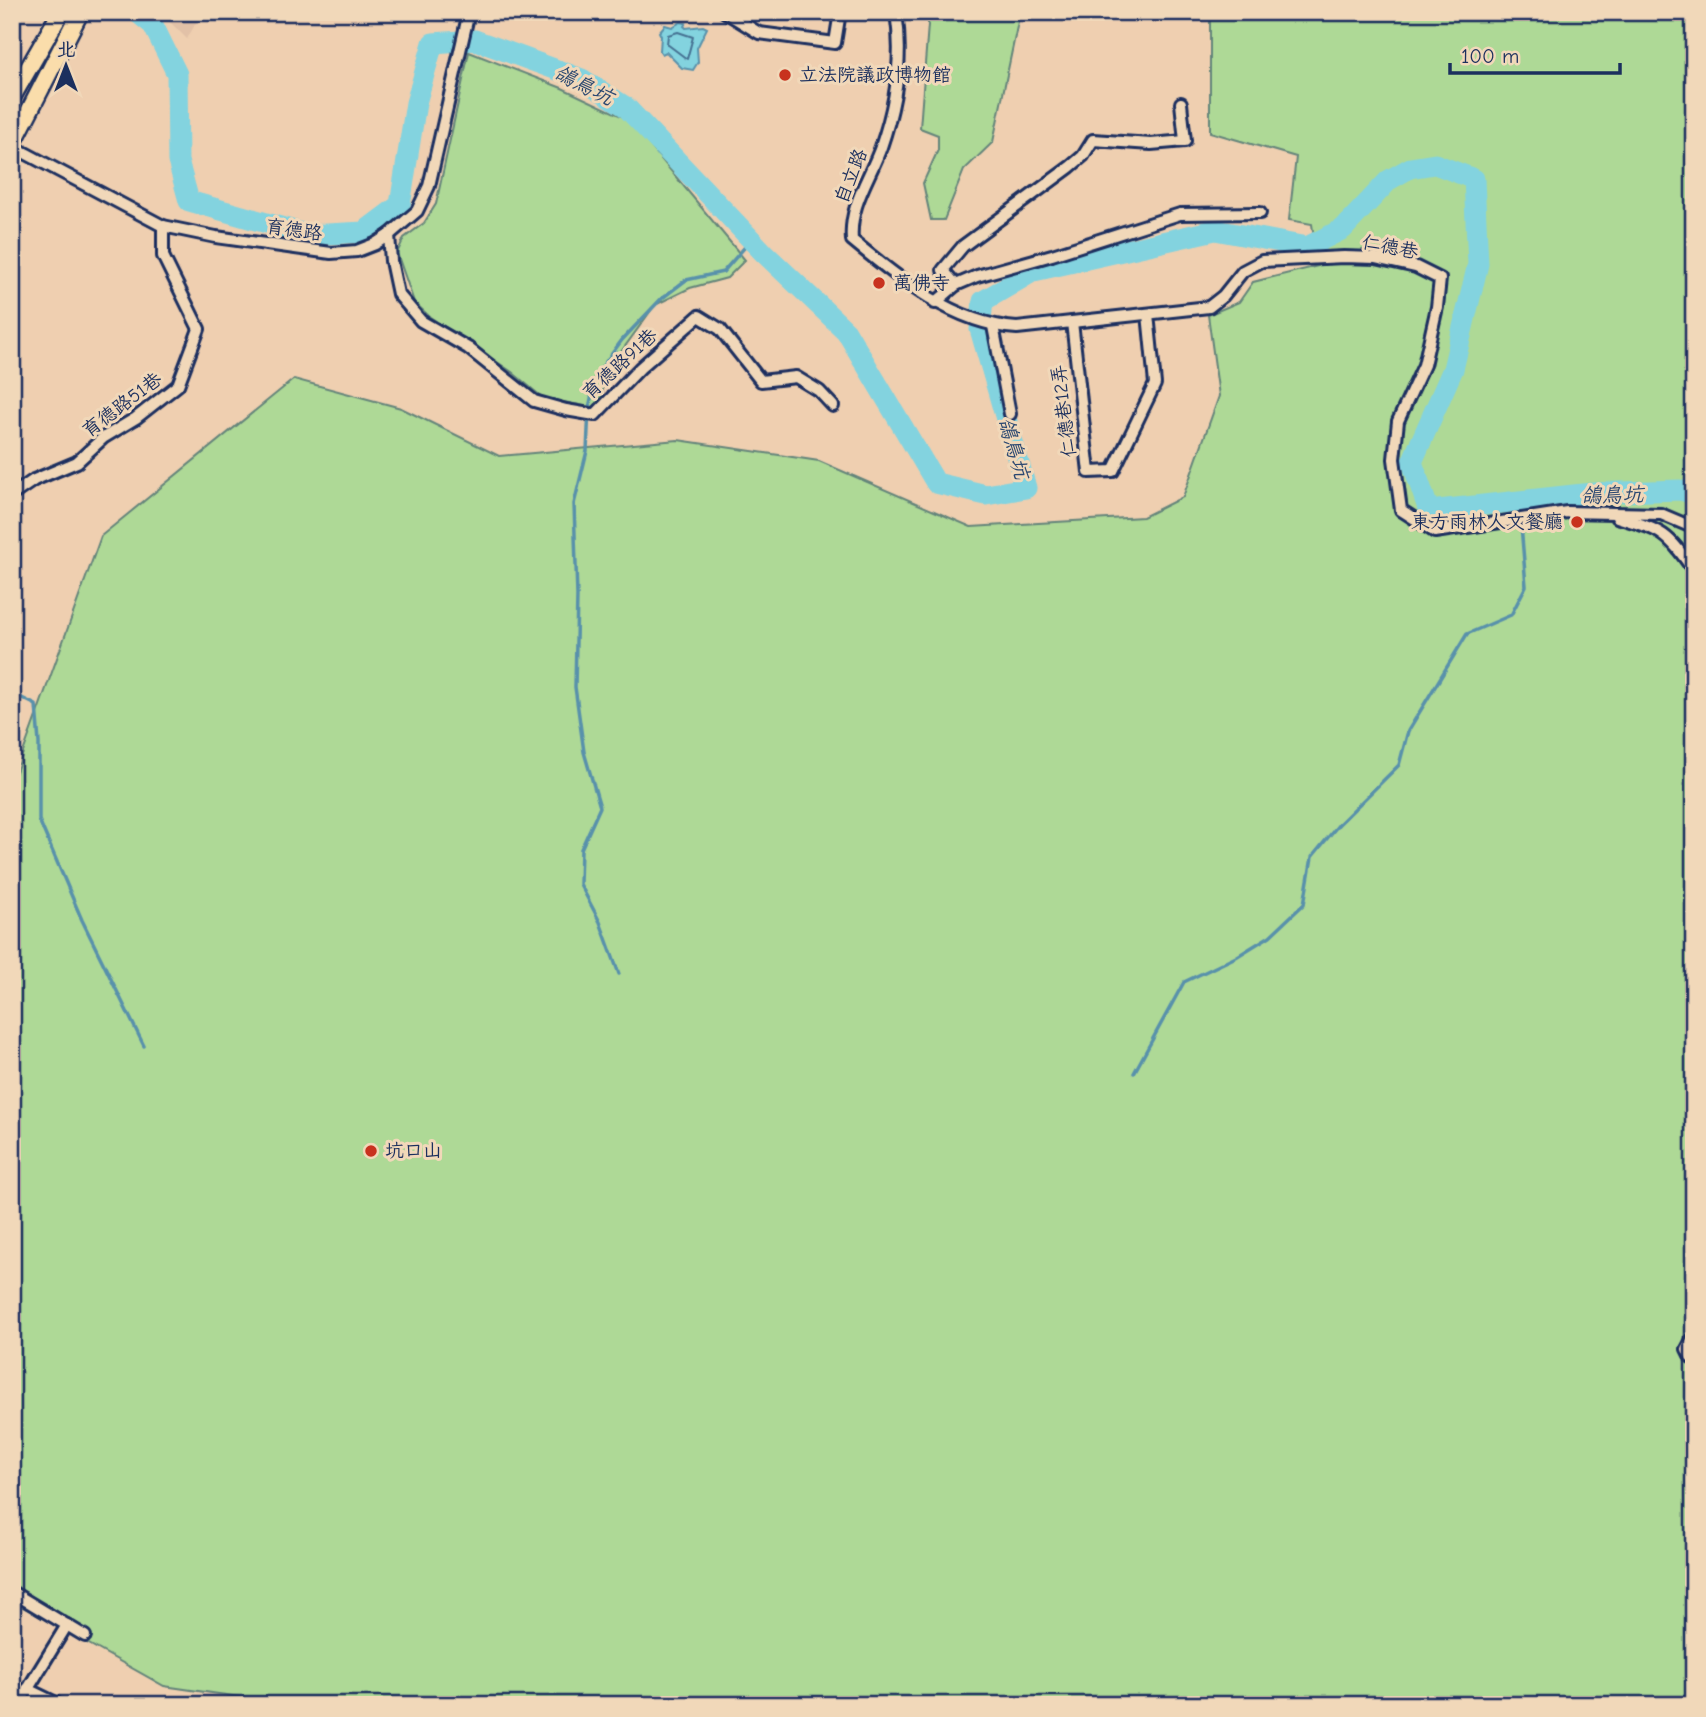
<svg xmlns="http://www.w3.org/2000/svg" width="1706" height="1717" viewBox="0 0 1706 1717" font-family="'Comic Neue','LXGW WenKai TC',sans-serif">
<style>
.built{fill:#e2c1a7}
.green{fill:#aed996;stroke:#64847a;stroke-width:2}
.water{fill:#83d3df;stroke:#5991ab;stroke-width:2}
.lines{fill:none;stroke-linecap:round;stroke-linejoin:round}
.shore{stroke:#457192;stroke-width:2}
.stream{stroke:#5991ab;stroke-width:3.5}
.river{stroke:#83d3df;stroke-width:21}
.street-casing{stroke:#1b2f5e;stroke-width:16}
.primary-casing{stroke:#1b2f5e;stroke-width:21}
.street{stroke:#f1d8b9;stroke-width:10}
.primary{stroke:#faddab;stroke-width:16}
.poi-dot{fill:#c8321e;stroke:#f1d8b9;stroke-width:2.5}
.labels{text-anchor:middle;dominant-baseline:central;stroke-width:6;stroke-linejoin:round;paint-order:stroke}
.poi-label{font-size:19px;fill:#1b2f5e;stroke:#f1d8b9;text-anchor:start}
.street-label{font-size:19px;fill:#1b2f5e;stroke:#f1d8b9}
.water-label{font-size:21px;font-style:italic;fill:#2b4871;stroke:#f1d8b9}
</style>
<rect width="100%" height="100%" fill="#efcfb0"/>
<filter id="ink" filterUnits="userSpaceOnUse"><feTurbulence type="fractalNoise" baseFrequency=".0143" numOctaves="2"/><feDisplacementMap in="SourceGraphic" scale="14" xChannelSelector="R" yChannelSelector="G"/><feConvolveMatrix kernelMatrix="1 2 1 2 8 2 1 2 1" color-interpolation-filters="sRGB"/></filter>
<g filter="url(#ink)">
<path class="built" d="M160 12H202L187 39Z"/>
<g class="green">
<path d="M929 12H1020L993 142 964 170 944 220H931L923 183 938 150V135L920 128Z"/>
<path d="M1210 12H1694V1705H294L164 1686 12 1601V783L101 536 294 379 401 408 499 456 678 440 819 461 971 527 1143 517 1183 497 1219 396 1208 315 1239 302 1253 282 1318 266 1312 224 1289 220 1296 157 1210 132Z"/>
<path d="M469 52 562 88 628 119 745 260 727 278 690 288 655 305 605 374 600 409 543 398 512 372 430 317 414 302 397 253 404 238 424 223 436 204Z"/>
</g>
<path class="water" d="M681 22 686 23 684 26 686 28 703 26 707 28 697 48 698 62 693 70 682 68 666 52 662 54 660 51 661 36 659 32 665 25 672 27Z"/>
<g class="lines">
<path class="shore" d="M678 32 693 37 687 59 667 44 668 35Z"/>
<g class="stream">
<path d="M12 698 18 696 36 705 39 743V820L82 920 144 1046"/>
<path d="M619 974 600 922 580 884 581 849 600 807 584 752 575 687 577 596 574 504 587 451 589 408 596 375 622 340 661 299 686 280 723 272 751 240"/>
<path d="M1134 1073 1184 982 1236 957 1270 936 1304 904 1312 857 1339 824 1399 765 1408 731 1467 634 1511 615 1526 586 1519 501"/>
</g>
<path class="river" d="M137 12 153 25 177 74 178 161 189 201 309 235 364 232 400 205 416 103 433 43 475 40 582 79 626 107 764 253 846 331 936 483 986 495 1026 488 980 329 983 301 1034 271 1215 230 1307 247 1343 229 1389 180 1410 168 1435 164 1474 179 1478 264 1453 369 1412 462 1429 511 1592 493 1680 490 1694 494"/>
<g class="street-casing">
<g id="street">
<path d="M725 12 759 33 835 43 840 12"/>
<path d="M896 12C903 57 896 104 881 147 870 178 849 205 852 240 899 279 954 324 1017 328L1209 307 1223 296 1243 271 1262 261 1344 257 1376 258 1416 267 1440 279 1437 307 1424 365 1398 421 1394 459 1401 510 1435 532 1567 512 1661 514 1694 528"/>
<path d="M12 146 163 226 216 237 331 253 357 251 375 244 389 235 417 211 429 186 469 12"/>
<path d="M389 235 391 261 398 294 421 321 468 348 534 401 566 410 595 415 640 368 699 316 720 329 761 381 796 377 819 391 833 406"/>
<path d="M956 285 977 276 1052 255 1180 214 1260 213"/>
<path d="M935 303 956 285 943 270 963 246 1070 167 1083 156 1093 140 1151 144 1185 141 1181 103"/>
<path d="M1072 322 1089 472 1113 471 1155 384 1148 314"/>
<path d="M993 326 1010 414"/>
<path d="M12 495 34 480 77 462 103 438 136 418 178 385 199 329 163 256V226"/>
<path d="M1617 517C1663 531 1666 531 1694 571"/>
<path d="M1694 1336 1687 1349 1691 1357H1694"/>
<path d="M12 1592 85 1636"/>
<path d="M27 1689 60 1705"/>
<path d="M18 1705 67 1625"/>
</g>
</g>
<g class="primary-casing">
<g id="primary">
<path d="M12 97 61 12"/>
<path d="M12 145 80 12"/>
</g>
</g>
<use href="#street" class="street"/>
<use href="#primary" class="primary"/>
</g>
</g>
<g class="poi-dot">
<circle cx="785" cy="75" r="7"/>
<circle cx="879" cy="283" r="7"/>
<circle cx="1577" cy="522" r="7"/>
<circle cx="371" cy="1151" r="7"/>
</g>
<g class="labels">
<g class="poi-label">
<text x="799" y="75">立法院議政博物館</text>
<text x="893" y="283">萬佛寺</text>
<text x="1563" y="522" text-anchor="end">東方雨林人文餐廳</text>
<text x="385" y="1151">坑口山</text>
</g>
<g class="street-label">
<text transform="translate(851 176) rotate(-68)">自立路</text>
<text transform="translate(294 230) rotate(8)">育德路</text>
<text transform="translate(1390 247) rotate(11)">仁德巷</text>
<text transform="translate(620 364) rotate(-43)">育德路91巷</text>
<text transform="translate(122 405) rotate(-37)">育德路51巷</text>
<text transform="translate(1064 411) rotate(-97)">仁德巷12弄</text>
</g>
<g class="water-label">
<text transform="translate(584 85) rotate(27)">鴿鳥坑</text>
<text transform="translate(1014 448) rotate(74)">鴿鳥坑</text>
<text transform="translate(1612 495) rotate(-1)">鴿鳥坑</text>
</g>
</g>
<rect width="1706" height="1717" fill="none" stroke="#f1d8b9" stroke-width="42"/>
<rect x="21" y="21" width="1664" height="1675" fill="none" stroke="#1b2f5e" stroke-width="2.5" filter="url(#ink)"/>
<g transform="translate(66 66)" stroke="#f1d8b9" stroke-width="5" paint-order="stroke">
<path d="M0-5L12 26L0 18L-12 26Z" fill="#1b2f5e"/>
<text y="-10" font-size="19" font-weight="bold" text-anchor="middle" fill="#1b2f5e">北</text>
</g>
<path d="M1450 63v10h170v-10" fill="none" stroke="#1b2f5e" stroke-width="3.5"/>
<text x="1461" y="63" font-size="21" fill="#1b2f5e" stroke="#f1d8b9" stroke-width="5" paint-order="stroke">100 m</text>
</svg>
